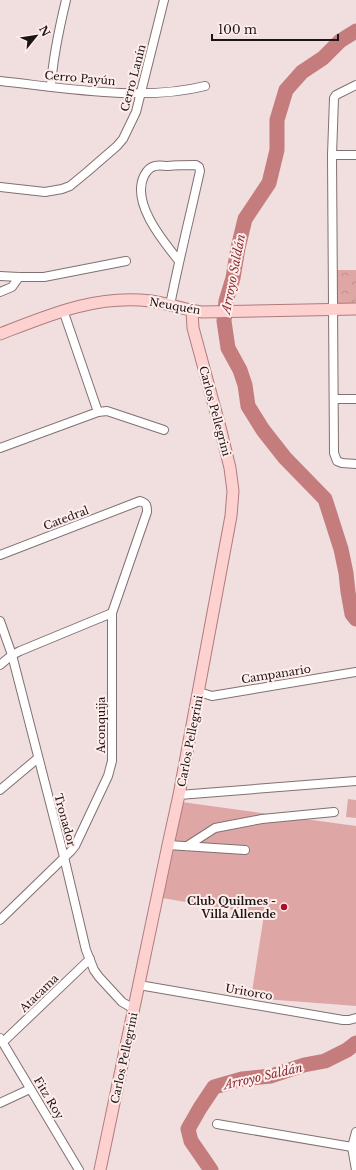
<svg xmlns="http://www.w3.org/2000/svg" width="356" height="1170" viewBox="0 0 356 1170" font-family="'Libre Baskerville',serif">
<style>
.park{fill:url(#park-crowns)}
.pitch{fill:#dea7a6}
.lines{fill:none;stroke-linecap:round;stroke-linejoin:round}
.river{stroke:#c47c7c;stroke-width:15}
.minor-casing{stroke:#817170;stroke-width:10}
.major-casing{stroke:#ae7c7b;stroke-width:13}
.minor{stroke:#fff;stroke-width:8}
.major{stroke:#fed1d1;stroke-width:11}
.poi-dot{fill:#a80f2d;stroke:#ffedec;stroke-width:1.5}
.labels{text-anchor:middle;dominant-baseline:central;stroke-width:4;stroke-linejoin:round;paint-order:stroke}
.street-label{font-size:11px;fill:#1b1515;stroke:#ffedec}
.poi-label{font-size:11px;font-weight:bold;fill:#1b1515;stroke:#ffedec;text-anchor:end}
.water-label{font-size:12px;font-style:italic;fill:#862e34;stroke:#ffedec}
</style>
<defs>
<pattern id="park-crowns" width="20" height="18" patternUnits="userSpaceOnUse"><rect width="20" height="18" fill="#dea7a6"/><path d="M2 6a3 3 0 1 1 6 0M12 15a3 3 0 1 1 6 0" fill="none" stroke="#be8f8e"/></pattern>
</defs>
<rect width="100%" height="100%" fill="#f1dfdf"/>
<path class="park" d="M333 270H356V309H334Z"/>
<g class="pitch">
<path d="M348 799 356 800V818L346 817Z"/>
<path d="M182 802 356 826V1006L251 998 264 915 162 898Z"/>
</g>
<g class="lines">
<g class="river">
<path d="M356 31 340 41 323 58 302 72 286 90 277 120V150L269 183 245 219 238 248 233 278 226 301 224 321 228 348 240 370 245 385 248 406 263 430 285 458 325 499 341 549 346 573 348 592 352 614 356 619"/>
<path d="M211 1170 191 1141 188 1129 200 1108 214 1087 242 1079 271 1076 304 1065 325 1061 347 1050 356 1043"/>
</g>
<g class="minor-casing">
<g id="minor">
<path d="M0 81C65 88 142 102 205 86"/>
<path d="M356 85 336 95 334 98 332 155 334 453 337 461 342 463 356 464"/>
<path d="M51 86C53 57 59 29 66 0"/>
<path d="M332 155H356"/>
<path d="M0 187 45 192 62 189 70 186 87 172 117 146 123 139 136 112 164 0"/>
<path d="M0 276 19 277H44L126 261"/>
<path d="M0 292 12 287 19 277"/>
<path d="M170 305C179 260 190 216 200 171L199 167 196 165C187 165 177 165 168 166 164 166 159 165 155 166 150 167 146 172 144 176 131 203 163 241 179 261"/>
<path d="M63 310 98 412"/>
<path d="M334 399H356"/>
<path d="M0 448 98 412 107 411 164 430"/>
<path d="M0 555 140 501C147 503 147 506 147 512L112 613V761L108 776 75 846 71 851 0 920"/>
<path d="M0 621 12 655 64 857 86 950 94 970 99 977 122 1002 134 1009"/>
<path d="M0 665 12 655 20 651 112 613"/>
<path d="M199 692 212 696 356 672"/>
<path d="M0 790 38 758"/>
<path d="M179 795 356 781"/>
<path d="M168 845 245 850"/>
<path d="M187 846 215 828 262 819 334 812"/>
<path d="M139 985 343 1020H349L356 1018"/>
<path d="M0 1038 79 1170"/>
<path d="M3 1042 90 959"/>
<path d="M0 1103 30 1089"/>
<path d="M217 1124 352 1147"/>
<path d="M356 1170 352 1147 356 1132"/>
</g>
</g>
<g class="major-casing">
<g id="major">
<path d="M0 334C49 315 97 294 151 301 168 303 184 310 202 312L356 309"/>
<path d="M100 1170 168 845 179 795 231 516 233 491 230 468 221 431 196 339 193 328 192 311"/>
</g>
</g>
<use href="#minor" class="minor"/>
<use href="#major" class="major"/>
</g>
<circle class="poi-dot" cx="284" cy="907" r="4"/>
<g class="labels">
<g class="street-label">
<text transform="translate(80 78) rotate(5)">Cerro Payún</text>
<text transform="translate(133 78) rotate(-75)">Cerro Lanín</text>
<text transform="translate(175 306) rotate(10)">Neuquén</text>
<text transform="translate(215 411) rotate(75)">Carlos Pellegrini</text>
<text transform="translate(66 518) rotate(-21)">Catedral</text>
<text transform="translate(276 674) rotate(-9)">Campanario</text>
<text transform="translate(101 725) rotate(-90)">Aconquija</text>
<text transform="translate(190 741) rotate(-79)">Carlos Pellegrini</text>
<text transform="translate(65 820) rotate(75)">Tronador</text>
<text transform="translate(249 992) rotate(10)">Uritorco</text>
<text transform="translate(39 993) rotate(-44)">Atacama</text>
<text transform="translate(124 1058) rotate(-78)">Carlos Pellegrini</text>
<text transform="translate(49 1098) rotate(59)">Fitz Roy</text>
</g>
<g class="poi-label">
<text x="276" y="901">Club Quilmes -<tspan x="276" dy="13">Villa Allende</tspan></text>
</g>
<g class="water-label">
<text transform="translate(233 274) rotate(-79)">Arroyo Saldán</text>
<text transform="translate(263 1076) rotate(-13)">Arroyo Saldán</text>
</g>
</g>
<g transform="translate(36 36) rotate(60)" stroke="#ffedec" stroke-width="3" paint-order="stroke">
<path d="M0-3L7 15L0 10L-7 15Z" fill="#1b1515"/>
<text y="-6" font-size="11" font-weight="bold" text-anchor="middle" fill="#1b1515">N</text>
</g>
<path d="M212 34v6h126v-6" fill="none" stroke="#1b1515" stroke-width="2"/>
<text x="218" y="34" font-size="12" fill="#1b1515" stroke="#ffedec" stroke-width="3" paint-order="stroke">100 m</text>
</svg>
